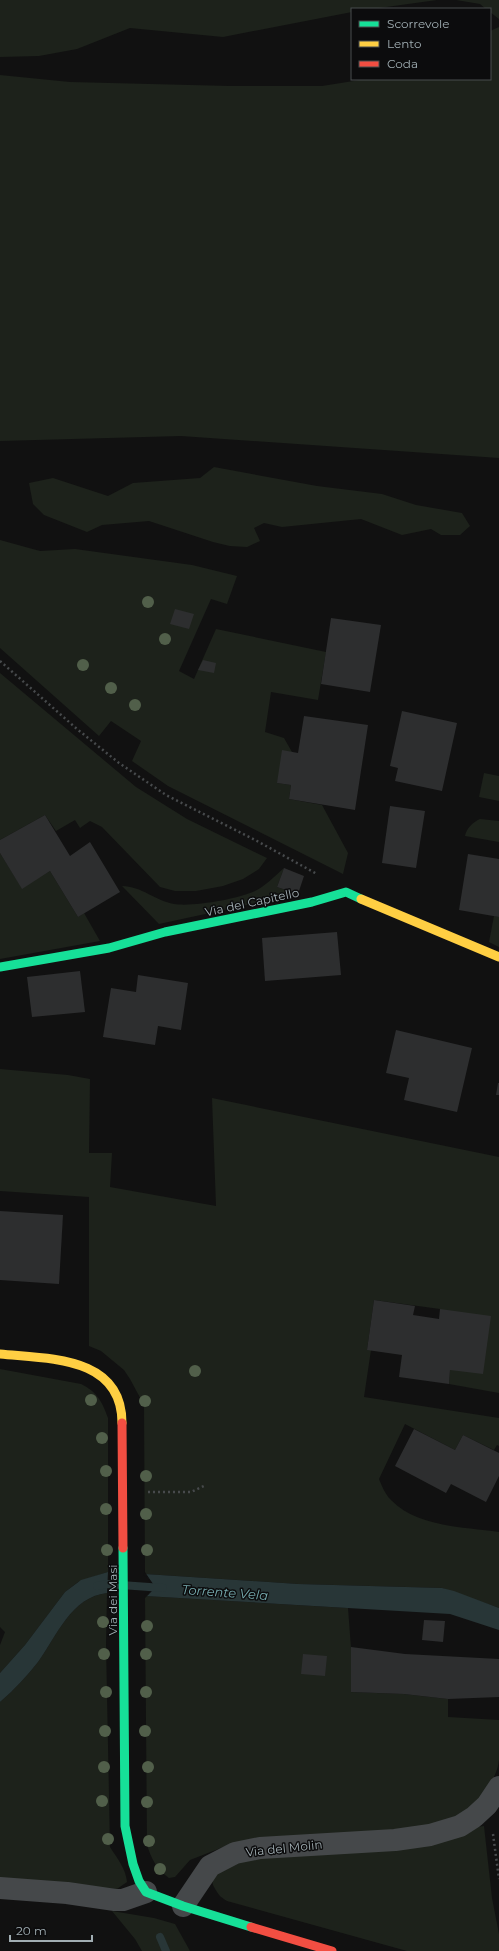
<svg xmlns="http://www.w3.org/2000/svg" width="499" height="1951" viewBox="0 0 499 1951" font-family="Montserrat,sans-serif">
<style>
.green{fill:#1d221b}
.water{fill:#283637}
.pier{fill:#111}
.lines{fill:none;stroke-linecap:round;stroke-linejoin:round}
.stream{stroke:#283637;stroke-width:8}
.building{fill:#2d2e2f}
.path{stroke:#474a4c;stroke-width:2.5;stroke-dasharray:2 3;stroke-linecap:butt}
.street{stroke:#45484a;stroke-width:22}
.fast{stroke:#16e098;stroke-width:9}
.slow{stroke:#ffcf43;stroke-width:9}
.jam{stroke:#f24e42;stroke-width:9}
.tree{fill:#515f4a}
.labels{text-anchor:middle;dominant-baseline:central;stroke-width:3;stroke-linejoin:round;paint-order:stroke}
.street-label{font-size:12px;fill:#a1aeb3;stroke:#0c0c0d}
.water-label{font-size:13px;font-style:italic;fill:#77acb0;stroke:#0c0c0d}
</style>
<rect width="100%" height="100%" fill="#111"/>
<g class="green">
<path d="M0 0H437L372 9H352V12L223 37 130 28 77 49 39 56 0 57Z"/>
<path d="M456 0H499V19L490 12V9H486L480 4Z"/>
<path d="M499 27V458L181 436 0 441V75L70 82 230 86H322L366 79H490V31Z"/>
<path d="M214 467 317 486 382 494 416 505 462 513 470 526 460 535H441L431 529 402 535 361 519 282 527 264 523 254 528 260 541 247 547 230 546 213 542 149 521 102 525 87 532 44 515 33 504 29 483 53 478 108 496 133 483 200 478Z"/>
<path d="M0 540 40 551 75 549 192 565 237 576 227 604 211 599 179 671 194 679 216 629 326 652 318 700 271 692 265 732 284 738 292 752 277 783 291 785 289 799 322 805 348 853 343 874 168 786 132 761 141 741 111 721 99 736 0 648Z"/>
<path d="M0 673 136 787 187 819 267 858 259 869 243 879 223 886 196 891H175L160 887 102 827 90 821 80 828 75 820 56 831 45 815 0 840Z"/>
<path d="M484 773 499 776V801L479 797Z"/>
<path d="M480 819 499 821V842L465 836C466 829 473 822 480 819Z"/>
<path d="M0 853 22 888 50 871 78 917 84 913 100 941 0 959Z"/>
<path d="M284 868 277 887 298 894 159 924 122 886C141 886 156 901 174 904 192 907 238 899 255 891 265 886 275 876 284 868Z"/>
<path d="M494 916 499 917V947L489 942Z"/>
<path d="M0 1069 68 1075 90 1079 89 1153H112L110 1187 216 1206 212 1098 499 1157V1393L449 1384 450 1370 440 1309 374 1300 367 1350H371L364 1397 499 1418V1446L497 1445 494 1450 463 1435 455 1450 405 1424 379 1479C382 1486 385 1494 391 1500 417 1527 464 1527 499 1532V1608L442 1588 298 1584 145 1574 144 1405 130 1379 124 1370 101 1351 89 1346V1197L0 1191Z"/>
<path d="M0 1369 81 1384C97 1392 102 1401 108 1418V1572L78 1582 65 1592 25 1645 0 1673V1645L5 1632 0 1627Z"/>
<path d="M107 1593 106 1644 110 1847C117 1858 126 1869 127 1882L114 1891 0 1885V1702C14 1690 27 1676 38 1662 57 1636 71 1597 107 1593Z"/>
<path d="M145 1596 348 1608 351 1648V1692L404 1694 448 1699V1717L499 1720C499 1733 499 1747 499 1760 497 1783 473 1808 453 1819 444 1823 434 1826 424 1830L226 1846 190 1860 175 1877 169 1878C157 1870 151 1858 147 1845Z"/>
<path d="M484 1826 492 1898 499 1934V1951H407L227 1901C220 1897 218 1894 214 1887 205 1870 239 1863 250 1859Z"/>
<path d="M112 1911 154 1918 175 1924 190 1951H142L135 1939Z"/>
</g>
<g class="water">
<path d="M108 1572 107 1593C71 1597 57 1636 38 1662 27 1676 14 1690 0 1702V1673L25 1645 65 1592 81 1580Z"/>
<path d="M145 1574 298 1584 442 1588 454 1591 499 1608V1630L450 1614 145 1596 148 1595 153 1584Z"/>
</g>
<path class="pier" d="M145 1572 153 1584 152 1591 145 1598 144 1595 149 1592 151 1585 148 1578 143 1575Z"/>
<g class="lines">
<g class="stream">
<path d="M97 1586 107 1584 163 1588"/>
<path d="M160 1937 166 1951"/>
</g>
</g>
<g class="building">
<path d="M175 609 194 614 189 629 170 624Z"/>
<path d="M331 618 381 625 370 692 321 684Z"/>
<path d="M203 660 216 663 214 673 198 670Z"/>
<path d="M402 711 457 723 442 791 395 781 398 768 390 766Z"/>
<path d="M304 716 368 725 355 810 289 799 291 785 277 783 282 750 298 753Z"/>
<path d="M390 806 425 811 416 868 382 863Z"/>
<path d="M45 815 70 856 90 842 120 892 78 917 50 871 22 889 0 853V840Z"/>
<path d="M468 854 499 859V917L459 910Z"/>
<path d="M284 868 304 876 298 894 277 887Z"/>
<path d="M337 932 341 975 265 981 262 938Z"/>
<path d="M80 971 85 1012 32 1017 27 977Z"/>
<path d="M138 975 188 983 181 1030 158 1026 155 1045 103 1037 111 988 136 992Z"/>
<path d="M396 1030 472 1048 457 1112 404 1100 409 1078 386 1073Z"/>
<path d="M498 1083H499V1095H496Z"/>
<path d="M0 1211 63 1215 59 1284 0 1280Z"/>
<path d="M374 1300 415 1306 413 1315 439 1319 440 1309 491 1316 483 1374 450 1370 449 1384 399 1377 402 1355 367 1350Z"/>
<path d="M414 1429 455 1450 463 1435 499 1453V1476L486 1502 451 1484 446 1493 395 1466Z"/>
<path d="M424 1620 445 1621 443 1642 422 1640Z"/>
<path d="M351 1647 405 1654 499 1659V1697L448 1699 404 1694 351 1692Z"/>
<path d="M303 1654 327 1656 325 1676 301 1674Z"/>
</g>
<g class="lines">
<g class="path">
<path d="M0 661 77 729 119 763 166 795 257 841 317 874"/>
<path d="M148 1492H191L206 1485"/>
<path d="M493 1834 499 1879"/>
</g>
<g class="street">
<path d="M0 1888 67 1893 115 1900H123L146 1892"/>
<path d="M183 1906 210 1866 235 1853 260 1848 395 1840 430 1835 460 1826 474 1817 487 1805 499 1787"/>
</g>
<g class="fast">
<path d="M0 967 109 948 165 932 312 902 346 892 361 899"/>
<path d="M123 1548 125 1826 133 1864 139 1881 146 1892 183 1906 251 1927"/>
</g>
<g class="slow">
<path d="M361 899 499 957"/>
<path d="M0 1354C49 1359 122 1356 122 1423"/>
</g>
<g class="jam">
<path d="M122 1423 123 1548"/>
<path d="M251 1927 332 1951"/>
</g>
</g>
<g class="tree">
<circle cx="148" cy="602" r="6"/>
<circle cx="165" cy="639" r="6"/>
<circle cx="83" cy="665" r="6"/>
<circle cx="111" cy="688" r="6"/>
<circle cx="135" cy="705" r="6"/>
<circle cx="195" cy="1371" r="6"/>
<circle cx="91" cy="1400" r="6"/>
<circle cx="145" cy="1401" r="6"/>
<circle cx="102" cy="1438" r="6"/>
<circle cx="106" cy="1471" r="6"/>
<circle cx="146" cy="1476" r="6"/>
<circle cx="106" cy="1509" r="6"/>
<circle cx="146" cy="1514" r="6"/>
<circle cx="107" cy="1550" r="6"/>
<circle cx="147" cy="1550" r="6"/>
<circle cx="103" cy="1622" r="6"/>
<circle cx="147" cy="1626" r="6"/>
<circle cx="104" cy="1654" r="6"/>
<circle cx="146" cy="1654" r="6"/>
<circle cx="106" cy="1692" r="6"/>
<circle cx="146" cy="1692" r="6"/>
<circle cx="105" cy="1731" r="6"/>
<circle cx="145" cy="1731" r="6"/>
<circle cx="104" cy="1767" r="6"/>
<circle cx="148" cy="1767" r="6"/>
<circle cx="102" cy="1801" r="6"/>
<circle cx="147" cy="1802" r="6"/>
<circle cx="108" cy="1839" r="6"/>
<circle cx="149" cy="1841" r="6"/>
<circle cx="160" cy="1869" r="6"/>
</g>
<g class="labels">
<g class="street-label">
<text transform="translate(252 902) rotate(-12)">Via del Capitello</text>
<text transform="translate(112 1600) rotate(-90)">Via dei Masi</text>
<text transform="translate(284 1848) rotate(-6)">Via del Molin</text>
</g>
<g class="water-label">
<text transform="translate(225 1592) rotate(4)">Torrente Vela</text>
</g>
</g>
<rect x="351" y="8" width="140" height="72" fill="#0c0c0d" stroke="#484d4f"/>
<rect x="359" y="21" width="20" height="6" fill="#16e098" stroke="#484d4f"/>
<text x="387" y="28" font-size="12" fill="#a1aeb3">Scorrevole</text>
<rect x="359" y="41" width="20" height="6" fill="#ffcf43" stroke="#484d4f"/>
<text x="387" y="48" font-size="12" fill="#a1aeb3">Lento</text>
<rect x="359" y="61" width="20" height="6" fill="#f24e42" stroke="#484d4f"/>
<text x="387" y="68" font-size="12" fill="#a1aeb3">Coda</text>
<path d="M10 1935v6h82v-6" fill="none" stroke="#a1aeb3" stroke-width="2"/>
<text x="16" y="1935" font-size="12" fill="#a1aeb3" stroke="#0c0c0d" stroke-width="3" paint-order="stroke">20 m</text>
</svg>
